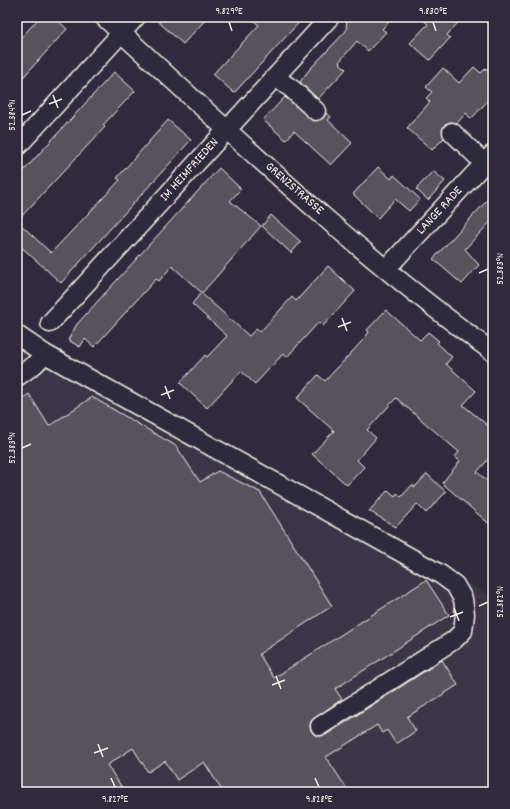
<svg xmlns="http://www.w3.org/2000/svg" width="510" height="809" viewBox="0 0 510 809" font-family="Dekko,sans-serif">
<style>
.built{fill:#3b3647}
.building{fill:#56525f;stroke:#f4f1e8}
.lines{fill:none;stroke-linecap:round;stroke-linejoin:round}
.minor-casing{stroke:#f4f1e8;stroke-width:21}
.minor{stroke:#2f2a3d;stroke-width:18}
.ticks{fill:none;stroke:#f4f1e8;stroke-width:1.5}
.labels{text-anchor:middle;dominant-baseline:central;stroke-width:3;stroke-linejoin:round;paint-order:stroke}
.street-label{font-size:13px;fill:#f4f1e8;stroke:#2f2a3d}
.neatline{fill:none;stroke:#f4f1e8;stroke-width:1.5}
.ticks-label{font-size:10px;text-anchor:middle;fill:#f4f1e8}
</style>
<rect width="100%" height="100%" fill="#2f2a3d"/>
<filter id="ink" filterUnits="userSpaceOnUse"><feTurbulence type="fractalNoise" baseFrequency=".025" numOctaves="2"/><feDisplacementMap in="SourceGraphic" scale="8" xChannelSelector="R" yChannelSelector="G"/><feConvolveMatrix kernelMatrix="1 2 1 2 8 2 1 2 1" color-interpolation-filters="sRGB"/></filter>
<g filter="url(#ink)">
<path class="built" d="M17 320 44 340 116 385 493 597V792H17Z"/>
<g class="building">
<path d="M40 17H54L67 29 17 84V42Z"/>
<path d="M153 17H208L183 44Z"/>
<path d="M249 17H304L234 93 213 74 259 25Z"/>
<path d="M347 17H394L382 29 386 32 368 51 357 41 339 62 346 69 318 99 300 82 309 70 346 31Z"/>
<path d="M420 17H463L447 35 450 38 430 60 410 43 428 24Z"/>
<path d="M474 67 481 73 486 68 493 76V95L471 119 466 113 457 123 450 122 445 124 442 130 444 138 432 150 407 128 430 102 426 98 432 92 426 87 443 68 459 83Z"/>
<path d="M114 72 135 91 103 125 105 127 17 221 51 253 120 180 117 178 168 120 191 140 61 283 17 243V178Z"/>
<path d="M285 97 313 121 323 118 326 113 331 117 328 120 352 143 331 165 294 131 286 140 263 120Z"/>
<path d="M378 167 391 179 394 175 420 199 409 211 395 199 378 218 353 194Z"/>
<path d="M219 168 241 189 230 201 261 226 202 293 172 266 159 281 156 279 94 347 85 339 80 347 68 340 77 324Z"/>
<path d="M433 171 445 181 428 200 416 189Z"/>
<path d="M493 194V219L465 249 479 265 462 284 433 259Z"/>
<path d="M271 215 301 242 291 253 262 226Z"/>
<path d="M328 266 355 291 323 326 319 322 287 357 283 354 255 384 241 371 207 408 180 383 205 355 207 357 227 336 192 304 201 293 249 336 256 329 260 332 292 297 296 301Z"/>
<path d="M386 310 420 340 428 332 439 341 437 343 452 357 446 364 476 391 463 405 493 430V454L477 472 493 486V527L442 483 460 461 455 457 459 452 396 398 367 430 376 438 357 460 364 467 347 485 312 454 334 431 297 398 318 375 325 381 364 339 369 332 367 330Z"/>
<path d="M29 394 49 426 92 397 176 446 200 482 218 471 260 492 332 606 259 654 274 678 426 580 449 615 335 689 342 699 311 721 310 727 315 735 320 736 326 735 442 660 458 685 407 717 416 731 396 744 387 730 382 733 377 725 326 757 349 792H223L204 762 177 780 165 761 148 772 133 748 107 765 125 792H17V402Z"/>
<path d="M427 474 446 492 426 513 417 504 396 527 369 511 388 490 395 496 397 493 401 497 412 485 415 487Z"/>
</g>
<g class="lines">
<g class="minor-casing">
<g id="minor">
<path d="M104 17C230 132 354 252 493 352"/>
<path d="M275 77 292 89 316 111"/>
<path d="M452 132 484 163"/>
<path d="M17 147 136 17"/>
<path d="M386 269 493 154"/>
<path d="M50 323 330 17"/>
<path d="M17 335 45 354 440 574 455 585 463 599 465 614 463 631 454 640 320 726"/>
<path d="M17 377 34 365 45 354"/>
</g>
</g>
<use href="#minor" class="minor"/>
</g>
</g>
<path class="ticks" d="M229 22 232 31M433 22 436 31M53 95 58 108M49 104 62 99M22 115 31 111M479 273 488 269M342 318 347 331M338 327 351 322M165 386 170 399M161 395 174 390M22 448 31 444M479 606 488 602M454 608 459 621M450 617 463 612M276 676 281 689M272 685 285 680M98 744 103 757M94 753 108 748M111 778 115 787M315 778 319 787"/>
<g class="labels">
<g class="street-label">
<text transform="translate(190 170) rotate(-48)">IM HEIMFRIEDEN</text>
<text transform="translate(294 189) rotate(41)">GRENZSTRASSE</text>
<text transform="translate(440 211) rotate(-47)">LANGE RADE</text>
</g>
</g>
<rect width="510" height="809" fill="none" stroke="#2f2a3d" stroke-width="44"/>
<rect x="22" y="22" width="466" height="765" class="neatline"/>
<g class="ticks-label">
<text x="229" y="14">9.829°E</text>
<text x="433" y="14">9.830°E</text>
<text transform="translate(11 115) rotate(-90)" y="4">52.384°N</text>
<text transform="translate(499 269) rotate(-90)" y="4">52.383°N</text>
<text transform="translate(11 448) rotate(-90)" y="4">52.383°N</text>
<text transform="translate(499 602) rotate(-90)" y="4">52.382°N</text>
<text x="115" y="802">9.827°E</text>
<text x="319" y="802">9.828°E</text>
</g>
</svg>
